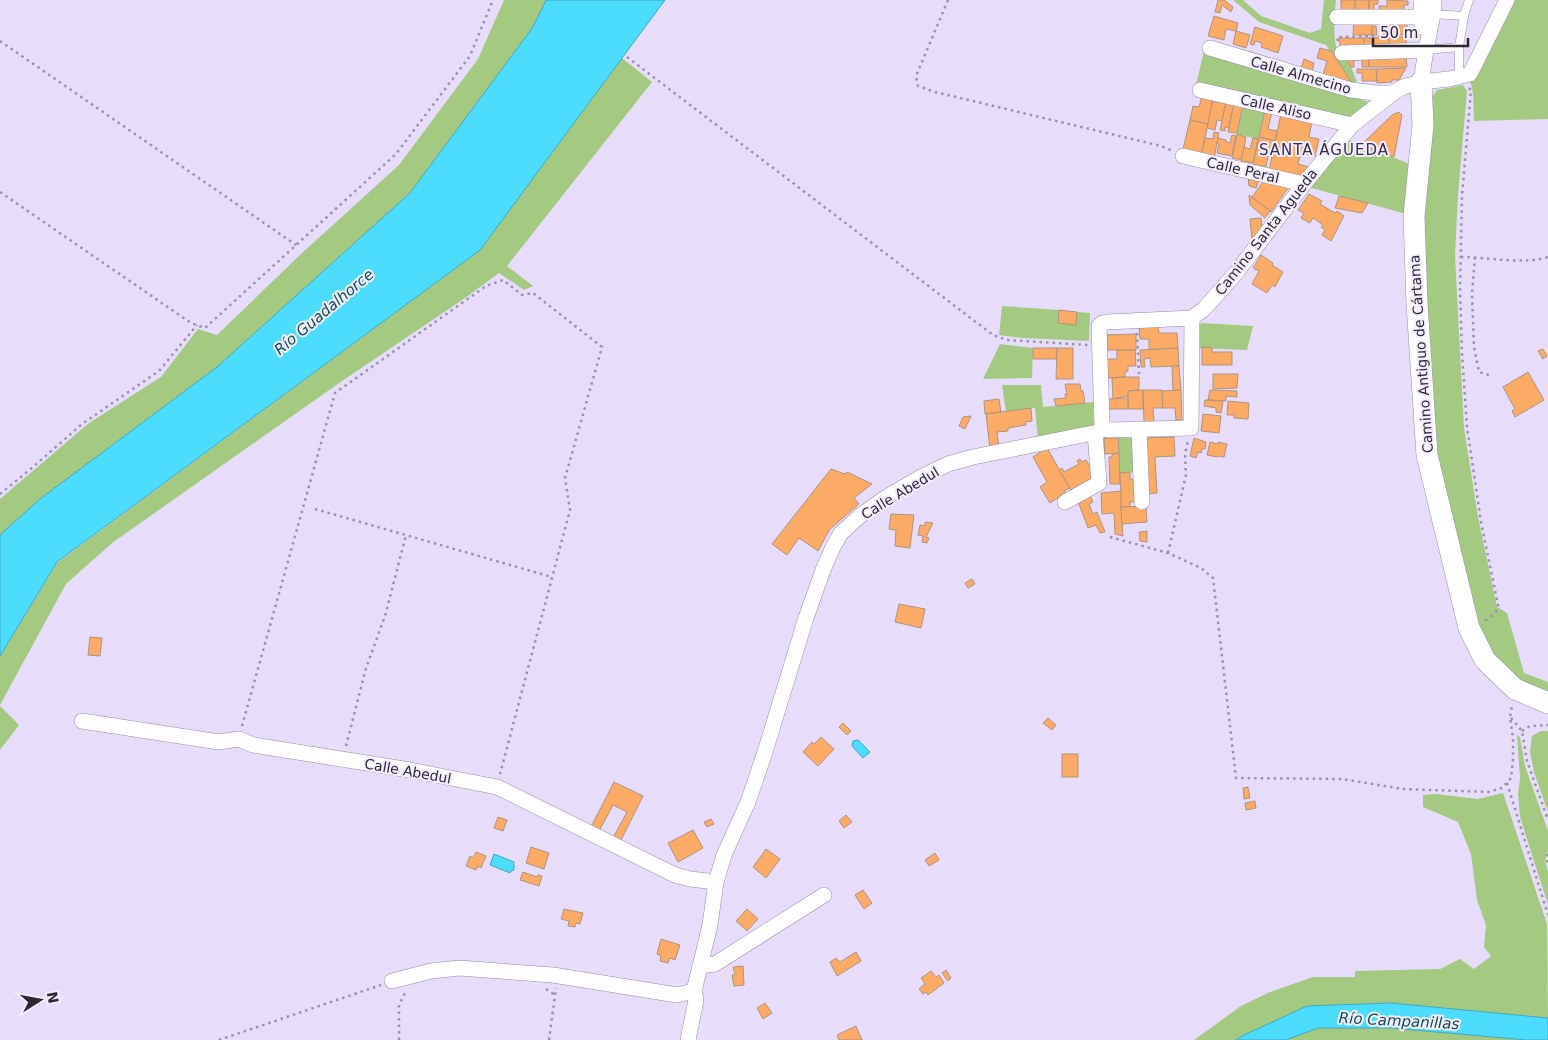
<svg xmlns="http://www.w3.org/2000/svg" width="1548" height="1040" viewBox="0 0 1548 1040" font-family="'DejaVu Sans',sans-serif">
<style>
.green{fill:#a3ca80}
.water{fill:#4cdcfe;stroke:#43a6c1}
.building{fill:#fbab65;stroke:#ad9480}
.lines{fill:none;stroke-linecap:round;stroke-linejoin:round}
.lane-casing{stroke:#968da8;stroke-width:9}
.street-casing{stroke:#968da8;stroke-width:16}
.secondary-casing{stroke:#968da8;stroke-width:22}
.path{stroke:#9a92a8;stroke-width:2.5;stroke-dasharray:2.5 4;stroke-linecap:butt}
.lane{stroke:#fff;stroke-width:8}
.street{stroke:#fff;stroke-width:15}
.secondary{stroke:#fff;stroke-width:21}
.labels{text-anchor:middle;dominant-baseline:central;stroke-width:4;stroke-linejoin:round;paint-order:stroke}
.street-label{font-size:14px;fill:#2d2934;stroke:#f3edff}
.neighbourhood-label{font-size:15px;letter-spacing:1px;fill:#383047;stroke:#f3edff}
.water-label{font-size:15px;font-style:italic;fill:#0f4d5b;stroke:#f3edff}
</style>
<rect width="100%" height="100%" fill="#e7ddfb"/>
<g class="green">
<path d="M504 0H546L533 27 410 193 217 367 40 499 0 535V499L89 423 161 377 198 329 217 335 302 253 399 165 478 59Z"/>
<path d="M1233 0H1243L1261 16 1310 33 1321 29 1324 0H1336C1335 12 1332 41 1338 51 1340 54 1345 56 1347 59 1352 66 1353 74 1357 81L1352 83 1326 45 1259 22Z"/>
<path d="M1513 0H1548V119L1474 121C1473 108 1475 94 1470 82L1479 72Z"/>
<path d="M1204 51 1369 102 1353 117 1348 118 1196 85Z"/>
<path d="M622 58 652 82 507 266 533 286 524 290 499 273 465 298 342 381 112 543 66 584 0 705V656L57 563 480 250Z"/>
<path d="M1463 85 1467 91 1458 194 1455 255 1464 428 1478 517 1497 607 1507 613 1524 673 1548 682V694L1507 674 1492 656 1470 610 1434 452 1420 223 1430 100 1437 90Z"/>
<path d="M1243 105 1265 110 1258 139 1237 134Z"/>
<path d="M1349 140 1410 164 1406 214 1308 187Z"/>
<path d="M1002 306 1059 310 1076 325 1077 312 1090 313 1089 341 1023 338 999 335Z"/>
<path d="M1201 323 1253 326 1247 350 1197 348V329Z"/>
<path d="M1000 344 1033 348 1032 378 983 379Z"/>
<path d="M1002 385H1041L1043 407 1093 402 1094 429 1038 440 1035 408 1006 412Z"/>
<path d="M1118 438H1135L1137 472 1120 473Z"/>
<path d="M0 706 19 725 0 750Z"/>
<path d="M1541 731H1548V812L1534 772 1530 752 1532 736Z"/>
<path d="M1517 735 1520 737 1525 766 1548 831V850L1545 861 1548 872V905L1520 817 1518 794 1520 778Z"/>
<path d="M1503 793 1547 924 1548 1018 1392 1003 1307 1006 1242 1036 1236 1040H1194L1241 1006 1270 992 1313 977H1355V971L1440 969 1460 959 1474 969 1491 956 1484 947 1486 925 1477 900 1471 854 1458 822 1423 807V795L1437 794 1478 799Z"/>
<path d="M1318 1028H1391L1527 1040H1286Z"/>
</g>
<g class="water">
<path d="M546 0H665L480 250 57 562 0 656V535L40 499 217 367 410 193 533 27Z"/>
<path d="M858 740 870 752 863 758 852 746 853 741Z"/>
<path d="M494 854 514 862V870L511 871 510 873 490 865Z"/>
<path d="M1391 1003 1548 1018V1040H1527L1391 1028H1318L1286 1040H1236L1242 1036 1307 1006Z"/>
</g>
<g class="building">
<path d="M1218 0H1224L1233 7 1231 12 1222 5 1220 13 1215 12Z"/>
<rect x="1341" y="0" width="14" height="14"/>
<rect x="1355" y="0" width="14" height="14"/>
<path d="M1369 0H1378V4H1374V13H1369Z"/>
<path d="M1387 0 1408 1V5H1404V13H1379V6H1387Z"/>
<path d="M1214 16 1238 23 1236 31 1226 29 1224 40 1208 36Z"/>
<path d="M1354 21H1372V35H1353Z"/>
<path d="M1379 21H1392L1393 35H1380L1381 25H1379Z"/>
<path d="M1392 21H1407V35H1393Z"/>
<path d="M1372 26H1376L1377 35H1372Z"/>
<path d="M1255 27 1283 36 1278 53 1261 47 1262 43 1255 41 1254 45 1250 44Z"/>
<path d="M1236 31 1250 35 1246 48 1233 44Z"/>
<path d="M1389 37 1390 49 1364 50V38Z"/>
<path d="M1389 37H1406L1407 49H1390Z"/>
<path d="M1339 38H1364V50H1341Z"/>
<path d="M1320 48 1331 51 1352 83 1323 75 1327 61 1317 58Z"/>
<path d="M1369 54V67H1362V60H1354V67H1351L1347 59Z"/>
<path d="M1369 54H1406L1407 67H1369Z"/>
<path d="M1304 59 1314 63 1312 72 1301 69Z"/>
<path d="M1406 68 1399 80H1392V82L1377 83 1376 69Z"/>
<path d="M1357 69H1376L1377 81H1362V73H1357Z"/>
<path d="M1202 95 1213 99 1208 124 1190 120 1193 106 1199 107Z"/>
<path d="M1213 99 1226 102 1222 121 1217 120 1215 130 1207 128Z"/>
<path d="M1226 102 1234 103 1229 128 1225 127V131L1220 130Z"/>
<path d="M1234 103 1243 105 1237 133 1228 132Z"/>
<path d="M1265 110 1272 112 1268 129 1277 131 1275 141 1259 137Z"/>
<path d="M1399 112 1402 115 1394 157 1361 145 1392 115Z"/>
<path d="M1281 114 1312 121 1309 137 1319 139 1315 156 1301 153 1298 164 1309 167 1300 176 1269 170Z"/>
<path d="M1190 120 1208 124 1201 156 1183 149Z"/>
<path d="M1214 132 1219 133 1214 159 1201 156 1205 138 1213 139Z"/>
<path d="M1237 134 1246 137 1242 160 1232 158Z"/>
<path d="M1232 135 1236 136 1232 156 1217 153 1219 144H1217L1218 138 1226 140V142L1230 143Z"/>
<path d="M1259 137 1275 141 1273 153 1269 152 1266 167 1253 164Z"/>
<path d="M1253 138 1258 139 1253 163 1241 161 1244 147 1250 149Z"/>
<path d="M1248 175 1260 177 1256 188 1249 186Z"/>
<path d="M1265 179 1289 187 1271 212 1252 197Z"/>
<path d="M1309 194 1322 201 1320 204 1335 213 1337 211 1344 216 1331 241 1322 235 1325 230 1321 227 1323 225 1313 218 1310 223 1301 218 1304 213 1298 210Z"/>
<path d="M1249 195 1270 211 1265 218 1250 205Z"/>
<path d="M1339 196 1368 203 1362 213 1335 208Z"/>
<path d="M1261 218 1262 230 1255 239H1252L1250 219Z"/>
<path d="M1261 255 1273 263 1272 265 1283 272 1275 287 1272 285 1267 293 1252 284 1259 271 1253 268Z"/>
<path d="M1059 310 1077 312 1076 325 1058 323Z"/>
<path d="M1158 326 1159 333H1177L1178 348 1149 350V339H1140L1139 328Z"/>
<path d="M1136 334V350H1106L1105 335Z"/>
<path d="M1202 347 1212 348V352H1232V365H1202Z"/>
<path d="M1033 348H1057L1056 359H1033Z"/>
<path d="M1057 348H1073V379H1056Z"/>
<path d="M1178 348 1179 366 1151 367 1150 358 1144 359 1145 367H1141L1140 350Z"/>
<path d="M1543 349 1547 356 1543 359 1538 351Z"/>
<path d="M1117 350H1135L1136 366H1128V371L1125 372V377L1107 378 1106 359H1117Z"/>
<path d="M1172 366H1179L1181 390 1173 391Z"/>
<path d="M1528 372 1544 400 1515 417 1512 411 1515 409 1503 387Z"/>
<path d="M1213 374H1238L1237 388 1213 389Z"/>
<path d="M1125 377H1139V390L1128 391V396L1113 399 1112 378Z"/>
<path d="M1065 384H1080L1081 391H1083L1085 403 1056 406 1054 399 1066 398 1065 394H1067Z"/>
<path d="M1143 390H1162L1163 408H1153L1154 422H1144Z"/>
<path d="M1143 390V409H1128V391Z"/>
<path d="M1181 390 1182 420H1176L1175 408H1163L1162 391Z"/>
<path d="M1210 390 1237 391V397L1226 396V401L1208 400Z"/>
<path d="M1128 398V409H1108L1107 399Z"/>
<path d="M999 399 1001 412 985 414 984 401Z"/>
<path d="M1205 400 1223 401 1221 413 1216 412V408L1204 406Z"/>
<path d="M1228 401 1249 403 1248 419 1234 418V415H1227Z"/>
<path d="M1031 408 1032 421 1025 422 1026 425 1008 428V431L997 432 999 447 990 449 986 414Z"/>
<path d="M1203 414 1221 416 1219 433 1201 431Z"/>
<path d="M971 416 965 429 959 426 963 417Z"/>
<path d="M1174 437 1175 456 1155 457 1157 493 1146 494 1142 438Z"/>
<path d="M1104 438H1118L1119 453 1105 454Z"/>
<path d="M1194 438 1206 442 1205 449H1202L1201 453 1198 452 1196 458 1190 456Z"/>
<path d="M1210 442 1218 444V442L1227 444 1224 457 1217 456V457L1207 455Z"/>
<path d="M1047 448 1070 488 1064 491 1065 493 1050 503 1040 487 1047 482 1033 457Z"/>
<path d="M1119 453 1120 484H1110L1109 457H1112V454Z"/>
<path d="M1080 459 1082 462 1086 460 1096 476 1071 490 1059 470 1062 468 1064 472 1079 464 1077 461Z"/>
<path d="M831 469 845 474 847 472 872 484 854 498 859 504 830 529 818 551 799 538 787 555 772 544Z"/>
<path d="M1130 472V479H1138V501L1130 502V507H1121L1120 473Z"/>
<path d="M1121 491V507L1123 536 1115 534 1114 513 1102 514 1101 493Z"/>
<path d="M1089 493 1093 502 1089 504 1093 514 1097 512 1105 532 1100 533 1096 525 1088 528 1077 499Z"/>
<path d="M1146 506 1147 522 1122 524 1121 507Z"/>
<path d="M891 514 914 515 910 548 895 546 896 530 889 529Z"/>
<path d="M925 522 933 523 926 537 929 538 927 543 922 542 923 536 918 535 920 525 925 526Z"/>
<path d="M1147 531V542L1140 541 1139 532Z"/>
<path d="M972 579 975 584 968 588 965 583Z"/>
<path d="M899 604 925 609 921 628 895 622Z"/>
<path d="M90 637 102 638 100 656 88 655Z"/>
<path d="M1048 718 1056 725 1052 730 1043 723Z"/>
<path d="M843 723 851 731 847 735 839 727Z"/>
<path d="M821 737 834 749 818 766 803 752 812 742 814 744Z"/>
<rect x="1062" y="754" width="16" height="23"/>
<path d="M614 782 643 796 620 842 613 838 627 812 613 805 599 831 591 827Z"/>
<path d="M1248 787 1250 798 1244 799 1243 788Z"/>
<path d="M1255 801 1256 808 1246 810 1245 803Z"/>
<path d="M846 815 852 822 844 828 839 821Z"/>
<path d="M498 817 507 820 503 831 494 828Z"/>
<path d="M711 819 714 824 707 827 704 822Z"/>
<path d="M693 830 703 848 678 862 668 843Z"/>
<path d="M531 847 549 853 544 869 526 863Z"/>
<path d="M766 849 780 859 766 878 753 867Z"/>
<path d="M476 852 486 856 481 868 478 866 476 870 466 866 470 856 473 858Z"/>
<path d="M935 853 939 860 929 866 925 860Z"/>
<path d="M523 872 537 877 538 875 542 876 539 886 520 880Z"/>
<path d="M863 890 872 903 864 909 855 895Z"/>
<path d="M564 909 583 913 580 924 576 923 575 927 568 926 569 921 561 919Z"/>
<path d="M747 909 758 919 747 931 736 921Z"/>
<path d="M661 939 680 945 675 960 670 958 668 963 660 961 661 956 657 954Z"/>
<path d="M856 952 861 961 837 976 830 962 836 958 840 962Z"/>
<path d="M743 966 744 985 734 986 732 975H735L733 967Z"/>
<path d="M946 970 951 978 948 981 942 973Z"/>
<path d="M931 971 936 977 939 975 944 983 928 995 926 992 923 994 919 989 925 984 921 978Z"/>
<path d="M765 1003 772 1013 763 1019 757 1008Z"/>
<path d="M856 1026 862 1040H839L837 1035Z"/>
</g>
<g class="lines">
<g class="lane-casing">
<g id="lane">
<path d="M1433 14 1464 16 1469 0"/>
<path d="M1426 50 1459 47"/>
<path d="M1459 77V47L1464 16"/>
</g>
</g>
<g class="street-casing">
<g id="street">
<path d="M1421 0 1422 27"/>
<path d="M1337 17H1421"/>
<path d="M1210 48 1351 90 1376 93H1393"/>
<path d="M1342 53 1426 50"/>
<path d="M1421 82 1426 50 1433 14 1434 0"/>
<path d="M1200 90 1352 125"/>
<path d="M1183 156 1304 184"/>
<path d="M1104 429 1102 424 1099 326 1102 323 1107 322 1192 318 1204 309 1236 273 1304 184 1352 125 1393 93 1403 87 1421 82 1449 79 1470 74 1507 0"/>
<path d="M1139 430 1142 502"/>
<path d="M1065 502 1099 483 1095 433"/>
<path d="M82 721 219 742 239 739 253 745 410 770 497 787 675 875 690 879 716 882"/>
<path d="M700 966 715 964 824 895"/>
<path d="M392 981 431 971 459 968 553 975 677 995 694 991"/>
<path d="M688 1040 696 1000 694 991 710 925 716 882 724 855 748 802 764 755 806 618 823 570 833 547 841 533 861 515 885 498 921 477 948 464 973 457 1098 432 1104 429 1110 430 1191 428 1192 318"/>
</g>
</g>
<g class="secondary-casing">
<path id="secondary" d="M1421 82 1423 125 1414 216 1417 304 1427 455 1469 628 1485 660 1515 689 1548 703"/>
</g>
<g class="path">
<path d="M948 0 916 76 918 86 935 92 1161 146 1173 151"/>
<path d="M0 41 296 245"/>
<path d="M1338 41 1337 37 1385 36"/>
<path d="M627 57 993 335 1007 340 1088 345"/>
<path d="M1469 88 1471 90 1462 196 1460 290 1462 353 1467 427 1481 522 1498 605C1498 614 1489 616 1484 622"/>
<path d="M0 192 191 323 205 328 396 154 470 56 493 0"/>
<path d="M1461 257C1489 257 1521 265 1548 257"/>
<path d="M1475 257 1472 294 1474 347 1479 372 1489 375"/>
<path d="M1137 333 1139 374"/>
<path d="M0 494 33 467 82 424 159 371 197 325"/>
<path d="M315 509 552 577"/>
<path d="M1110 537 1168 553 1201 568 1213 578 1236 778 1342 779 1403 789 1488 792 1502 788 1511 778 1513 759V738L1510 717 1512 706"/>
<path d="M1168 553 1186 475 1185 454 1188 441"/>
<path d="M1511 718 1522 731 1527 761 1548 820"/>
<path d="M242 726 335 393 486 286 503 280 522 295 533 293 602 347 565 478 570 510 500 774"/>
<path d="M1522 731 1530 726 1548 725"/>
<path d="M346 746 366 668 385 616 406 535"/>
<path d="M1507 783 1548 915"/>
<path d="M1548 854 1546 859 1548 864"/>
<path d="M546 989 555 995"/>
<path d="M219 1040 381 985"/>
<path d="M399 1040V1005L406 991"/>
<path d="M549 1040 556 988"/>
</g>
<use href="#lane" class="lane"/>
<use href="#street" class="street"/>
<use href="#secondary" class="secondary"/>
</g>
<g class="labels">
<g class="street-label">
<text transform="translate(1301 75) rotate(16)">Calle Almecino</text>
<text transform="translate(1276 107) rotate(13)">Calle Aliso</text>
<text transform="translate(1243 170) rotate(13)">Calle Peral</text>
<text transform="translate(1266 232) rotate(-52)">Camino Santa Agueda</text>
<text transform="translate(1421 354) rotate(-94)">Camino Antiguo de Cártama</text>
<text transform="translate(900 493) rotate(-31)">Calle Abedul</text>
<text transform="translate(408 771) rotate(10)">Calle Abedul</text>
</g>
<g class="neighbourhood-label">
<text x="1324" y="150">SANTA ÁGUEDA</text>
</g>
<g class="water-label">
<text transform="translate(324 312) rotate(-40)">Río Guadalhorce</text>
<text transform="translate(1399 1021) rotate(3)">Río Campanillas</text>
</g>
</g>
<g transform="translate(40 1000) rotate(79)" stroke="#f3edff" stroke-width="4" paint-order="stroke">
<path d="M0-4L9 19L0 12L-9 19Z" fill="#2d2934"/>
<text y="-8" font-size="14" font-weight="bold" text-anchor="middle" fill="#2d2934">N</text>
</g>
<path d="M1373 38v8h95v-8" fill="none" stroke="#2d2934" stroke-width="2.5"/>
<text x="1380" y="38" font-size="15" fill="#2d2934" stroke="#f3edff" stroke-width="4" paint-order="stroke">50 m</text>
</svg>
